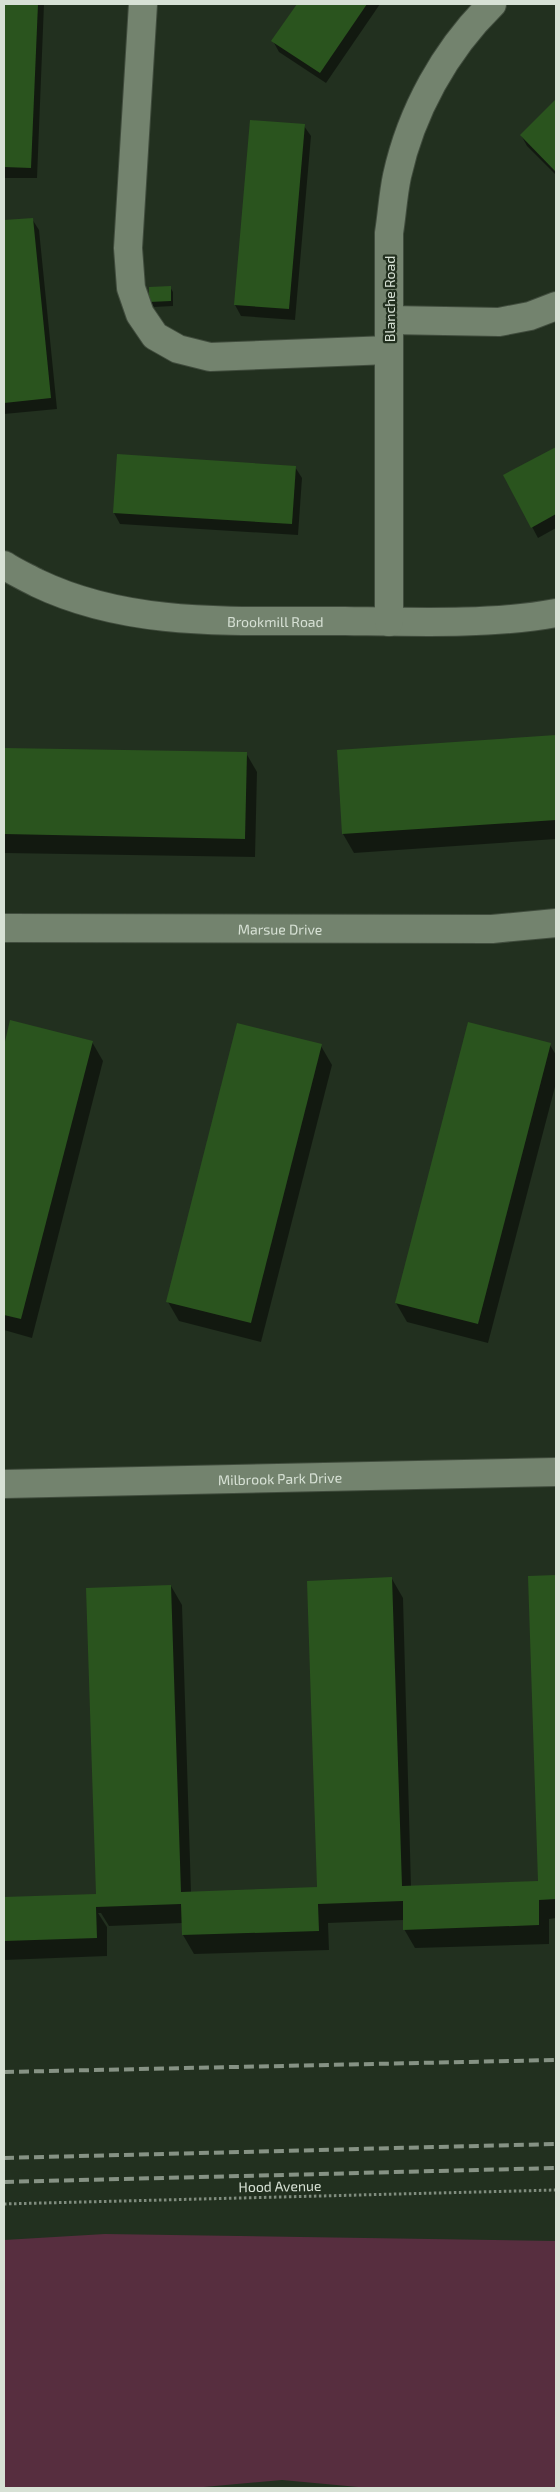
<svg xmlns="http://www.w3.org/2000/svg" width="560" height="2492" viewBox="0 0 560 2492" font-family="'Exo 2',sans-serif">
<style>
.green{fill:#572e3f}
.shadow{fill:#0007}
.building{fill:#2a541e}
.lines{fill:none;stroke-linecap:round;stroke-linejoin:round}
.minor-casing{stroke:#404c3d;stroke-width:30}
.path{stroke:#808c7e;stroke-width:3;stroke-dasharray:2.5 2.5;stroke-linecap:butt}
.minor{stroke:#73836e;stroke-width:28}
.rail{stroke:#869284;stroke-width:4;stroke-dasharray:10 5;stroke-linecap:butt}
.labels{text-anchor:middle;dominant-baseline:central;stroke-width:4.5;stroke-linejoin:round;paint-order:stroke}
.street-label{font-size:14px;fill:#d7e1d5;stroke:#22301f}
</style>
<rect width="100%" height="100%" fill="#22301f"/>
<path class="green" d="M105 2234 556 2241V2488H369L282 2480 193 2488H4V2240Z"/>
<g class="shadow">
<path d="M4 4H44L37 178H4Z"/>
<path d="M298 4H380L326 83 279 52 273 41Z"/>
<path d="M556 101V175L527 146 521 135Z"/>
<path d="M304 126 311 136 295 320 241 316 235 305Z"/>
<path d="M32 219 39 230 57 409 4 414V222Z"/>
<path d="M170 287 173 292V306L154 307 150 301Z"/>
<path d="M556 449V528L538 538 505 476Z"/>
<path d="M295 467 302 478 298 535 120 524 114 513Z"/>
<path d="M556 737V839L354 853 343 834 338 751Z"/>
<path d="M4 749 246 753 257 772 255 857 4 853Z"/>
<path d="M11 1022 92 1042 103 1061 32 1338 4 1330V1051Z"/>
<path d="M550 1045 556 1055V1083L488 1343 407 1322 396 1303Z"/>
<path d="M321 1046 332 1065 261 1342 179 1321 168 1302Z"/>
<path d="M556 1576V1918L549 1919V1944L415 1948 404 1929V1920L328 1923 329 1950 194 1954 183 1935V1923L109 1926 101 1913H98L107 1927V1956L4 1960V1898L97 1895 171 1586 182 1605 191 1893 318 1888 392 1579 403 1598 411 1887 539 1883 530 1577Z"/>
</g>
<g class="building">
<path d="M4 4H38L31 168 4 167Z"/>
<path d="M297 4H367L320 73 271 41Z"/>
<path d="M556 99V172L520 135Z"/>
<path d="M250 120 305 124 289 309 234 305Z"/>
<path d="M33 218 51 398 4 403V220Z"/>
<path d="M171 286V301L149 302V287Z"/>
<path d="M556 447V514L531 528 503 475Z"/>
<path d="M117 454 296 466 292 524 113 513Z"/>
<path d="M556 735V820L342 834 337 750Z"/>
<path d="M4 748 247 752 245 839 4 834Z"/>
<path d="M10 1020 93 1041 21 1319 4 1315V1046Z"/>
<path d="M468 1022 551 1043 478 1324 395 1303Z"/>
<path d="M237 1023 322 1044 251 1323 166 1302Z"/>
<path d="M556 1575V1899L539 1900V1925L403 1930V1901L318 1904 319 1931 182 1935 181 1904 96 1907 97 1938 4 1941V1897L96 1894 86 1588 171 1585 181 1892 317 1887 307 1581 392 1577 402 1886 538 1881 528 1576Z"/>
</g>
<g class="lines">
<g class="minor-casing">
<g id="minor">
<path d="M143 4 128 248 131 288 140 314 155 336 178 349 210 357 389 350"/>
<path d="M390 320 499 322 530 316 556 306"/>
<path id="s1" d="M4 565C14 572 26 577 37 583 133 629 242 620 345 621 412 622 492 625 556 613"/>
<path d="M389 622V233C392 214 393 195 397 176 411 112 445 50 492 4"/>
<path id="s2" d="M4 928 492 929 556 923"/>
<path id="s3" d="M4 1484 556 1472"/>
</g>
</g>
<path class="path" d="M4 2204 556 2190"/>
<use href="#minor" class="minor"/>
<g class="rail">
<path d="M4 2072 556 2060"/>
<path d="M4 2158 556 2144"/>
<path d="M4 2182 556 2168"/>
</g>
</g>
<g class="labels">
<g class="street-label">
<text transform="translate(389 299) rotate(-90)">Blanche Road</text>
<text stroke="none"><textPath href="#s1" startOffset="281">Brookmill Road</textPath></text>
<text stroke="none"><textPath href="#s2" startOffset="276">Marsue Drive</textPath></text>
<text stroke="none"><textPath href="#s3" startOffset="276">Milbrook Park Drive</textPath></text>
<text transform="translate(280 2186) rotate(-1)">Hood Avenue</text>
</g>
</g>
<rect width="560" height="2492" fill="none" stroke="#d7e1d5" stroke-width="10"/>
</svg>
